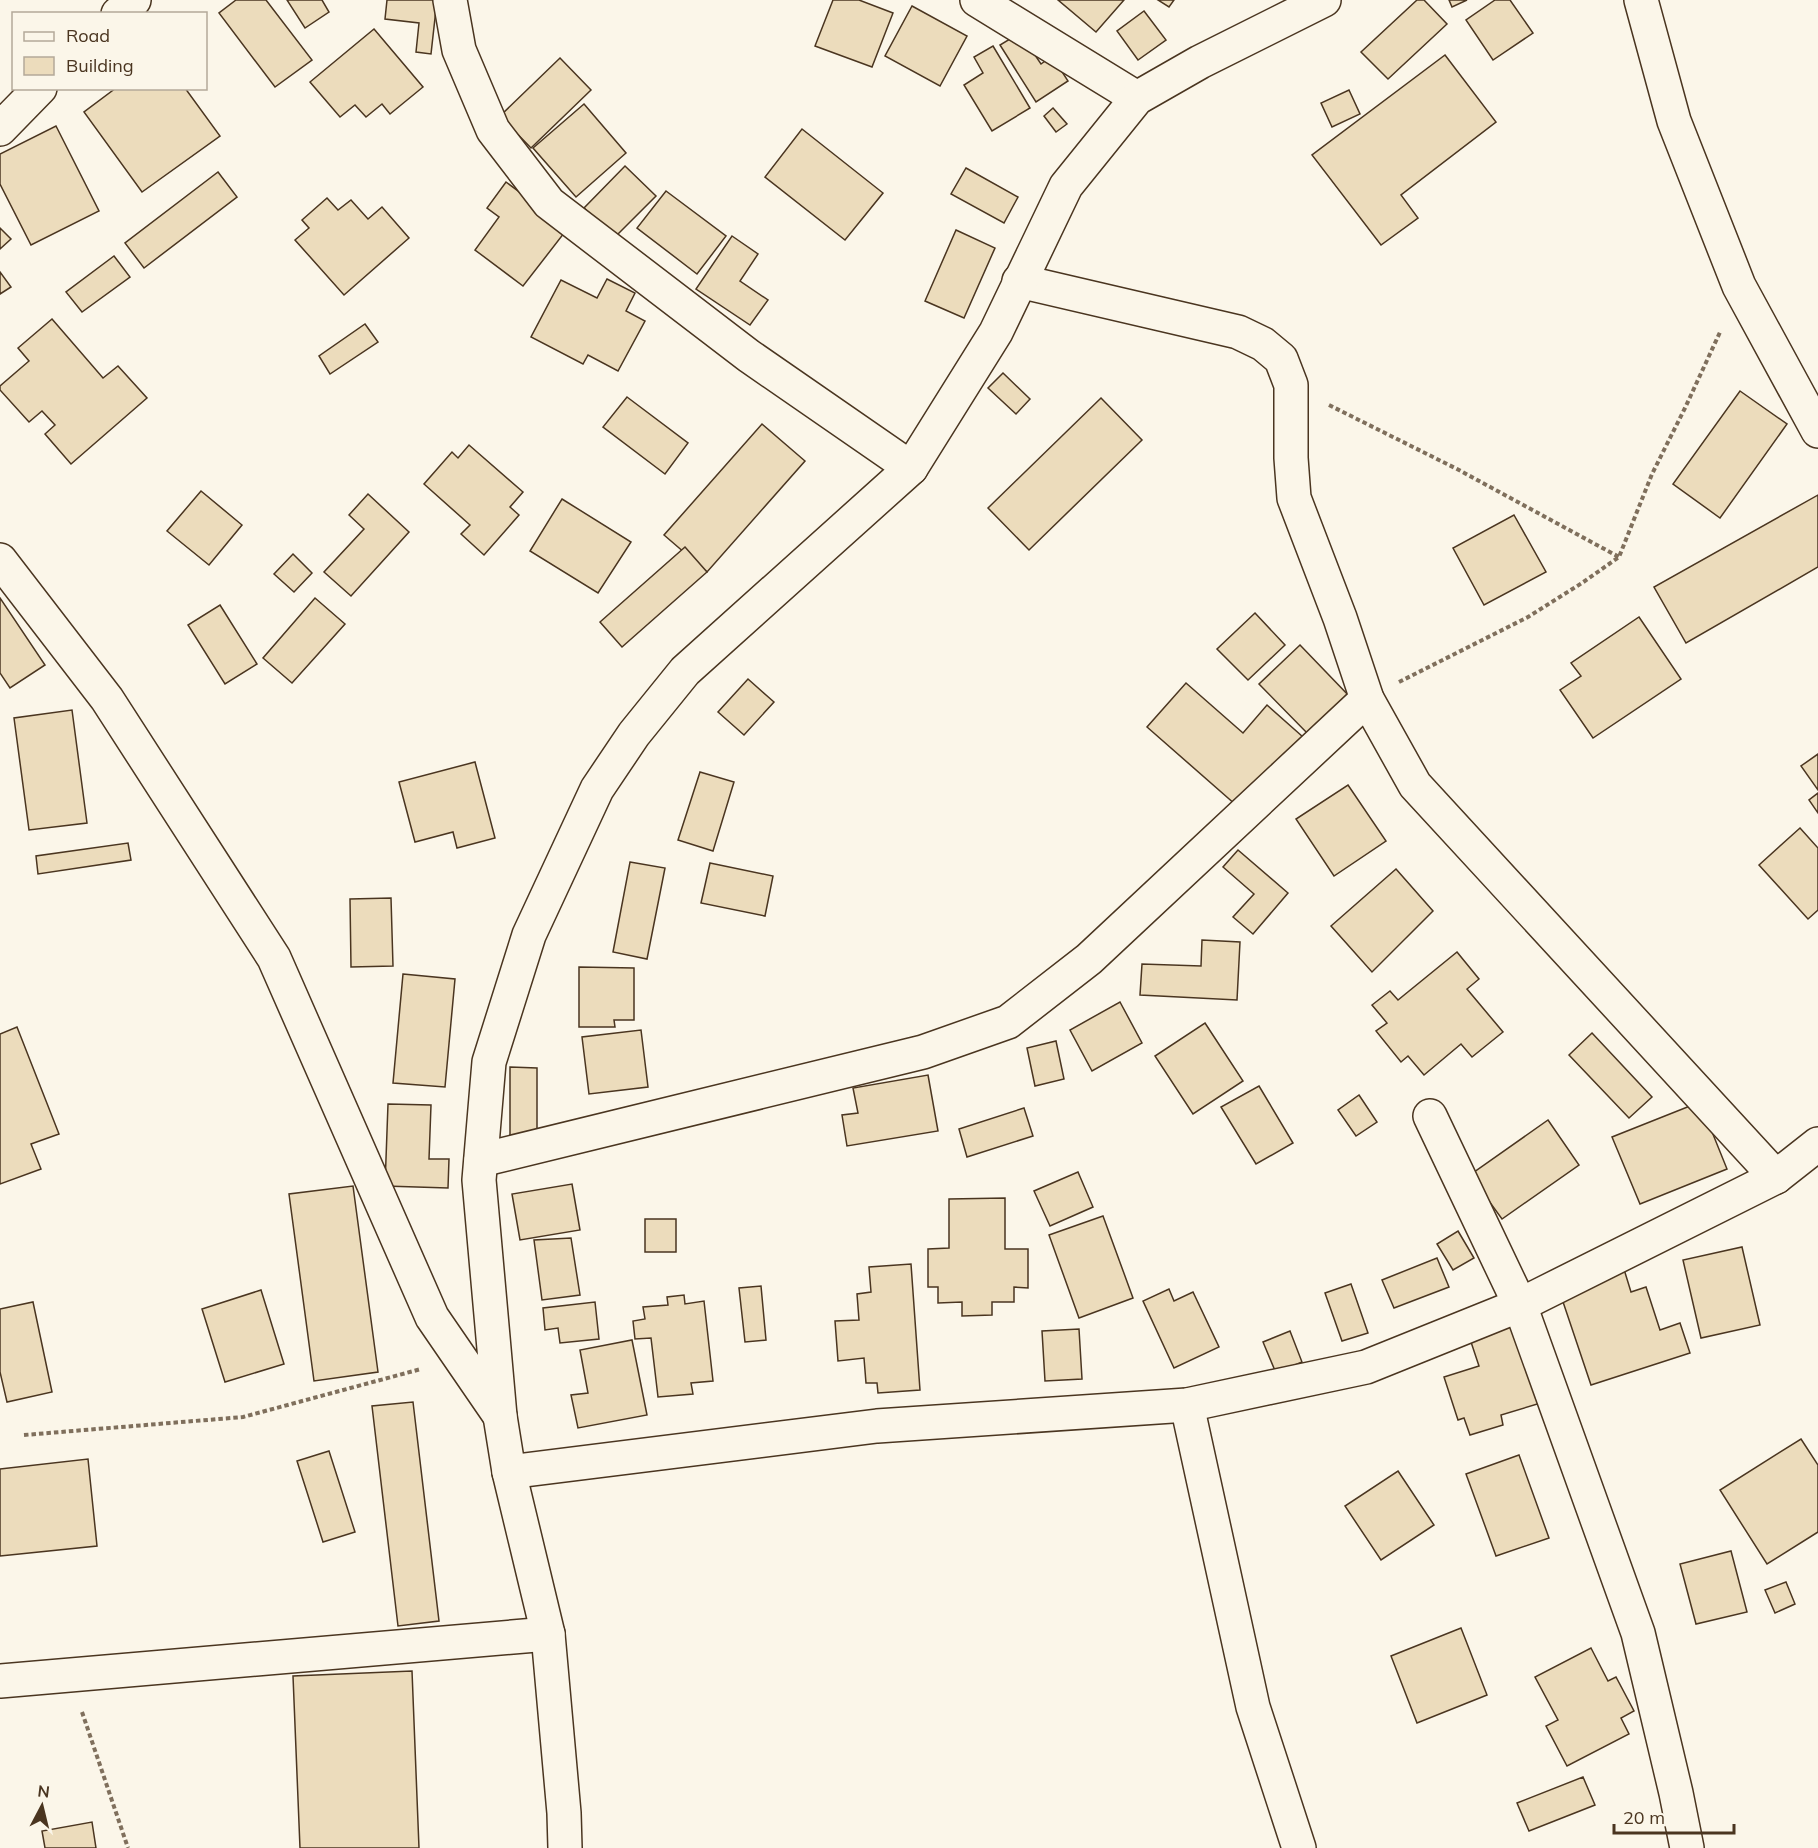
<svg xmlns="http://www.w3.org/2000/svg" width="1818" height="1848" viewBox="0 0 1818 1848" font-family="Mulish,sans-serif">
<style>
.building{fill:#ecdcbc;stroke:#4a3520;stroke-width:1.5}
.lines{fill:none;stroke-linecap:round;stroke-linejoin:round}
.street-casing{stroke:#4a3520;stroke-width:36}
.secondary-casing{stroke:#4a3520;stroke-width:36}
.path{stroke:#7f6f5c;stroke-width:4;stroke-dasharray:4.5 3;stroke-linecap:butt}
.street{stroke:#fbf6e9;stroke-width:33}
.secondary{stroke:#fbf6e9;stroke-width:33}
</style>
<rect width="100%" height="100%" fill="#fbf6e9"/>
<g class="building">
<path d="M236 0H266L312 60 275 87 219 13Z"/>
<path d="M287 0H322L329 12 305 28Z"/>
<path d="M387 0H437L431 54 416 52 419 23 385 19Z"/>
<path d="M833 0H859L893 13 872 67 815 46Z"/>
<path d="M1058 0H1124L1096 32Z"/>
<path d="M1158 0H1174L1169 7Z"/>
<path d="M1417 0H1424L1447 24 1388 79 1361 52Z"/>
<path d="M1449 0H1467L1452 7Z"/>
<path d="M1495 0H1510L1533 33 1493 60 1466 20Z"/>
<path d="M912 6 967 36 940 86 885 56Z"/>
<path d="M1144 11 1166 40 1138 60 1117 31Z"/>
<path d="M374 29 423 87 390 114 382 104 366 117 355 105 340 117 310 82Z"/>
<path d="M1020 33 1041 64 1052 56 1068 81 1036 102 1000 45Z"/>
<path d="M993 46 1030 108 992 131 964 85 983 73 974 57Z"/>
<path d="M1445 55 1496 122 1401 195 1418 218 1381 245 1312 155Z"/>
<path d="M560 58 591 90 531 148 500 116Z"/>
<path d="M116 88H185L220 136 142 192 84 112Z"/>
<path d="M1349 90 1360 114 1332 127 1321 103Z"/>
<path d="M584 104 626 153 576 197 533 148Z"/>
<path d="M1053 108 1067 124 1056 132 1044 116Z"/>
<path d="M56 126 99 211 31 245 0 184V154Z"/>
<path d="M802 129 883 193 845 240 765 177Z"/>
<path d="M625 166 656 196 615 237 584 208Z"/>
<path d="M966 168 1018 197 1004 223 951 194Z"/>
<path d="M218 172 237 197 144 268 125 243Z"/>
<path d="M506 182 568 228 523 286 475 250 499 217 487 208Z"/>
<path d="M666 191 726 236 697 274 637 228Z"/>
<path d="M327 198 338 210 351 200 368 219 382 207 409 238 344 295 295 240 309 228 302 220Z"/>
<path d="M0 228 11 239 0 249Z"/>
<path d="M956 230 995 248 964 318 925 301Z"/>
<path d="M732 236 758 254 740 281 768 300 750 325 696 289Z"/>
<path d="M114 256 130 277 82 312 66 292Z"/>
<path d="M0 272 11 287 0 294Z"/>
<path d="M607 279 635 293 626 311 645 321 618 371 588 355 583 364 531 337 561 280 597 298Z"/>
<path d="M52 319 103 378 118 366 147 398 71 464 45 434 55 425 42 411 29 422 0 390V386L29 361 18 348Z"/>
<path d="M365 324 378 342 330 374 319 356Z"/>
<path d="M1003 373 1030 399 1016 414 988 388Z"/>
<path d="M1740 391 1787 424 1720 518 1673 484Z"/>
<path d="M627 397 688 443 665 474 603 427Z"/>
<path d="M1101 398 1142 440 1029 550 988 508Z"/>
<path d="M762 424 805 461 707 572 664 535Z"/>
<path d="M469 445 523 492 510 507 519 515 484 555 461 534 470 525 424 484 452 452 458 458Z"/>
<path d="M201 491 242 525 209 565 167 531Z"/>
<path d="M368 494 409 532 351 596 324 572 364 529 349 515Z"/>
<path d="M1818 495V567L1686 643 1654 587Z"/>
<path d="M562 499 631 542 598 593 530 551Z"/>
<path d="M1514 515 1546 572 1484 605 1453 548Z"/>
<path d="M685 547 707 572 622 647 600 622Z"/>
<path d="M293 554 312 573 294 592 274 574Z"/>
<path d="M0 598 45 665 10 688 0 673Z"/>
<path d="M315 598 345 624 292 683 263 658Z"/>
<path d="M220 605 257 664 225 684 188 625Z"/>
<path d="M1255 613 1285 645 1248 680 1217 649Z"/>
<path d="M1639 617 1681 679 1593 738 1560 690 1581 676 1571 663Z"/>
<path d="M1300 645 1351 698 1310 736 1259 684Z"/>
<path d="M748 679 774 702 744 735 718 712Z"/>
<path d="M1186 683 1243 733 1267 705 1303 737 1236 805 1147 727Z"/>
<path d="M72 710 87 823 29 830 14 718Z"/>
<path d="M1818 754V790L1801 766Z"/>
<path d="M475 762 495 838 457 848 453 832 415 842 399 782Z"/>
<path d="M700 772 734 782 713 851 678 840Z"/>
<path d="M1348 785 1386 841 1334 876 1296 819Z"/>
<path d="M1818 793V813L1809 800Z"/>
<path d="M1800 828 1818 848V910L1808 919 1759 865Z"/>
<path d="M128 843 131 860 38 874 36 856Z"/>
<path d="M1238 850 1288 893 1253 934 1233 917 1254 894 1223 867Z"/>
<path d="M630 862 665 868 647 959 613 952Z"/>
<path d="M710 863 773 876 765 916 701 903Z"/>
<path d="M1396 869 1433 911 1372 972 1331 926Z"/>
<path d="M391 898 393 966 351 967 350 899Z"/>
<path d="M1202 940 1240 942 1237 1000 1140 995 1142 964 1201 966Z"/>
<path d="M1457 952 1479 979 1467 989 1503 1032 1472 1057 1461 1044 1424 1075 1408 1056 1401 1062 1376 1031 1387 1023 1372 1005 1390 991 1398 1000Z"/>
<path d="M579 967 634 968V1020H614L615 1027H579Z"/>
<path d="M403 974 455 979 445 1087 393 1083Z"/>
<path d="M1120 1002 1142 1043 1092 1071 1070 1030Z"/>
<path d="M1205 1023 1243 1081 1193 1114 1155 1056Z"/>
<path d="M17 1027 59 1134 31 1144 41 1169 0 1184V1034Z"/>
<path d="M641 1030 648 1087 589 1094 582 1037Z"/>
<path d="M1592 1033 1652 1097 1629 1118 1569 1055Z"/>
<path d="M1056 1041 1064 1079 1035 1086 1027 1048Z"/>
<path d="M510 1067 537 1068V1136H510Z"/>
<path d="M928 1075 938 1131 847 1146 842 1115 858 1113 853 1088Z"/>
<path d="M1259 1086 1293 1143 1256 1164 1221 1107Z"/>
<path d="M1359 1095 1377 1122 1356 1136 1338 1110Z"/>
<path d="M1700 1102 1727 1169 1640 1204 1612 1137Z"/>
<path d="M388 1104 431 1105 429 1159H449L448 1188 385 1186Z"/>
<path d="M1024 1108 1033 1136 967 1157 959 1129Z"/>
<path d="M1548 1120 1579 1165 1502 1219 1470 1175Z"/>
<path d="M1078 1172 1093 1207 1050 1226 1034 1191Z"/>
<path d="M572 1184 580 1230 520 1240 512 1194Z"/>
<path d="M353 1186 378 1372 314 1381 289 1194Z"/>
<path d="M1005 1198V1249H1028V1288L1014 1287V1302H992V1315L962 1316V1302L938 1303V1287H928V1249L949 1248V1199Z"/>
<path d="M1103 1216 1133 1298 1079 1318 1049 1235Z"/>
<rect x="645" y="1219" width="31" height="33"/>
<path d="M1458 1231 1474 1258 1453 1270 1437 1244Z"/>
<path d="M571 1238 580 1295 542 1300 534 1240Z"/>
<path d="M1742 1247 1760 1325 1701 1338 1683 1260Z"/>
<path d="M1437 1258 1449 1287 1394 1308 1382 1280Z"/>
<path d="M911 1264 920 1390 878 1393 877 1383H866L864 1358 838 1361 835 1321 859 1320 857 1294 871 1292 869 1267Z"/>
<path d="M1623 1266 1631 1292 1646 1287 1660 1330 1680 1323 1690 1353 1591 1385 1558 1287Z"/>
<path d="M1351 1284 1368 1333 1342 1341 1325 1293Z"/>
<path d="M761 1286 766 1340 745 1342 739 1288Z"/>
<path d="M1169 1289 1174 1301 1193 1292 1219 1347 1174 1368 1143 1301Z"/>
<path d="M261 1290 284 1364 225 1382 202 1309Z"/>
<path d="M684 1295 685 1304 704 1301 713 1381 691 1383 693 1394 658 1397 651 1338 635 1339 633 1321 645 1319 643 1307 668 1305 667 1297Z"/>
<path d="M33 1302 52 1392 7 1402 0 1372V1309Z"/>
<path d="M595 1302 599 1339 560 1343 558 1328 545 1330 543 1308Z"/>
<path d="M1519 1324 1544 1402 1501 1415 1503 1425 1470 1435 1464 1418 1458 1420 1444 1377 1479 1366 1470 1339Z"/>
<path d="M1079 1329 1082 1379 1045 1381 1042 1331Z"/>
<path d="M1290 1331 1302 1362 1276 1373 1263 1342Z"/>
<path d="M632 1340 647 1415 578 1428 571 1395 588 1393 580 1350Z"/>
<path d="M413 1402 439 1621 398 1626 372 1406Z"/>
<path d="M1801 1439 1818 1465V1532L1767 1564 1720 1490Z"/>
<path d="M329 1451 355 1532 323 1542 297 1461Z"/>
<path d="M1519 1455 1549 1538 1496 1556 1466 1474Z"/>
<path d="M88 1459 97 1546 0 1556V1469Z"/>
<path d="M1398 1471 1434 1525 1381 1560 1345 1506Z"/>
<path d="M1731 1551 1747 1612 1696 1624 1680 1564Z"/>
<path d="M1786 1582 1795 1604 1775 1613 1765 1590Z"/>
<path d="M1461 1628 1487 1695 1417 1723 1391 1656Z"/>
<path d="M1591 1648 1608 1681 1616 1677 1634 1711 1621 1718 1629 1734 1567 1766 1546 1726 1558 1720 1535 1677Z"/>
<path d="M412 1671 419 1848H300L293 1676Z"/>
<path d="M1583 1777 1595 1805 1529 1831 1517 1803Z"/>
<path d="M92 1822 96 1848H45L42 1831Z"/>
</g>
<g class="lines">
<g class="street-casing">
<g id="street">
<path d="M450 0 459 50 493 130 549 203 749 356 911 468"/>
<path d="M977 0 1137 98"/>
<path d="M1641 0 1674 121 1739 286 1818 431"/>
<path d="M118 14 134 0"/>
<path d="M0 129 40 88"/>
<path d="M1019 281 1238 332 1263 344 1281 359 1291 385V458L1294 498 1340 618 1367 699 1415 785 1776 1177"/>
<path d="M0 560 107 699 274 958 432 1317 500 1416"/>
<path d="M1430 1116 1520 1305 1638 1633 1676 1793 1687 1848"/>
<path d="M481 1160 923 1052 1008 1022 1089 959 1367 699"/>
<path d="M1187 1405 1253 1707 1299 1848"/>
<path d="M509 1472 877 1426 1187 1405 1366 1367 1520 1305 1776 1177 1818 1144"/>
<path d="M0 1681 548 1634"/>
</g>
</g>
<g class="secondary-casing">
<path id="secondary" d="M565 1848 564 1813 548 1634 509 1472 500 1416 479 1180 489 1062 529 935 597 789 634 734 685 671 911 468 996 332 1066 186 1137 98 1200 62 1324 0"/>
</g>
<g class="path">
<path d="M1329 405 1457 469 1619 557"/>
<path d="M1399 682 1528 617 1582 583 1619 557 1652 474 1685 408 1721 330"/>
<path d="M24 1435 243 1417 421 1369"/>
<path d="M82 1712 128 1848"/>
</g>
<use href="#street" class="street"/>
<use href="#secondary" class="secondary"/>
</g>
<rect x="12" y="12" width="195" height="78" fill="#fbf6e9" stroke="#b4a999" stroke-width="1.5"/>
<rect x="24" y="32" width="30" height="9" fill="#fbf6e9" stroke="#b4a999" stroke-width="1.5"/>
<text x="66" y="42" font-size="18" fill="#4a3520">Road</text>
<rect x="24" y="57" width="30" height="18" fill="#ecdcbc" stroke="#b4a999" stroke-width="1.5"/>
<text x="66" y="72" font-size="18" fill="#4a3520">Building</text>
<g transform="translate(42 1806) rotate(7)" stroke="#fbf6e9" stroke-width="4.5" paint-order="stroke">
<path d="M0-4.5L10 22L0 15L-10 22Z" fill="#4a3520"/>
<text y="-9" font-size="16" font-weight="bold" text-anchor="middle" fill="#4a3520">N</text>
</g>
<path d="M1614 1824v9h120v-9" fill="none" stroke="#4a3520" stroke-width="3"/>
<text x="1623" y="1824" font-size="18" fill="#4a3520" stroke="#fbf6e9" stroke-width="4.5" paint-order="stroke">20 m</text>
</svg>
